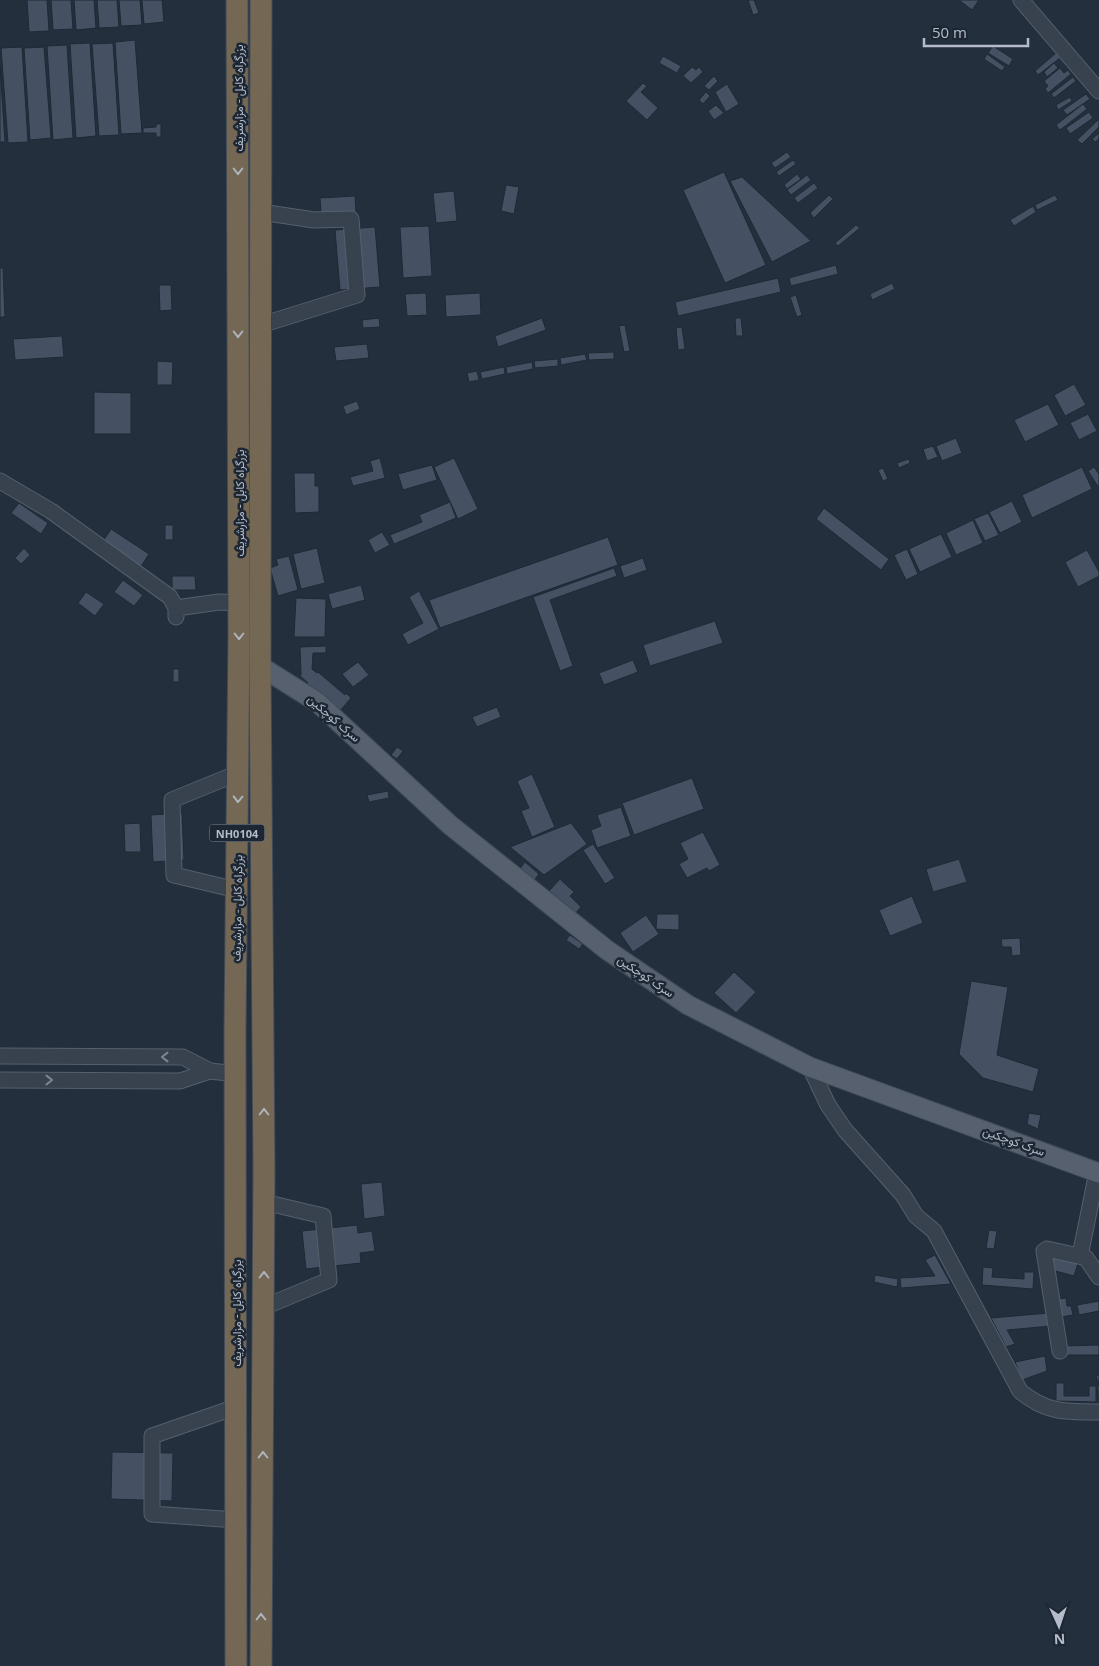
<svg xmlns="http://www.w3.org/2000/svg" width="1099" height="1666" viewBox="0 0 1099 1666" font-family="'Open Sans',Vazirmatn,sans-serif">
<style>
.building{fill:#455162;stroke:#1f2835}
.lines{fill:none;stroke-linecap:round;stroke-linejoin:round}
.minor-casing{stroke:#565f6c;stroke-width:17}
.major-casing{stroke:#414a57;stroke-width:21}
.highway-casing{stroke:#434c59;stroke-width:23}
.minor{stroke:#38414e;stroke-width:15}
.major{stroke:#56606e;stroke-width:19}
.highway{stroke:#746855;stroke-width:21}
.oneway{stroke:#aeb4bd}
.oneway2{stroke:#7c8592}
.labels{text-anchor:middle;dominant-baseline:central;stroke-width:5;stroke-linejoin:round;paint-order:stroke}
.shield{fill:#1d2633;stroke:#878f9c;stroke-width:1}
.shield-label{font-size:11px;font-weight:bold;fill:#b4bcc9}
.street-label{font-size:12px;fill:#b4bcc9;stroke:#1d2633}
</style>
<rect width="100%" height="100%" fill="#242f3e"/>
<g class="building">
<path d="M27 0H47L49 31 29 32Z"/>
<path d="M51 0H71L73 29 53 30Z"/>
<path d="M74 0H94L96 28 76 30Z"/>
<path d="M97 0H117L119 27 99 28Z"/>
<path d="M119 0H140L142 25 121 26Z"/>
<path d="M142 0H162L164 22 144 24Z"/>
<path d="M748 0H754L759 13 753 15Z"/>
<path d="M959 0H979L972 10Z"/>
<path d="M135 40 142 133 121 134 115 42Z"/>
<path d="M90 43 96 136 76 138 70 44Z"/>
<path d="M113 43 119 135 99 136 92 44Z"/>
<path d="M67 45 73 138 53 140 47 46Z"/>
<path d="M993 46 1013 59 1009 66 988 53Z"/>
<path d="M22 47 28 142 8 143 1 48Z"/>
<path d="M44 47 51 138 30 140 24 48Z"/>
<path d="M1056 53 1060 58 1038 75 1035 71Z"/>
<path d="M987 54 1005 67 1002 71 984 59Z"/>
<path d="M663 56 681 66 677 73 659 63Z"/>
<path d="M1054 63 1058 68 1047 77 1044 72Z"/>
<path d="M0 66 5 142H0Z"/>
<path d="M692 67 696 70 699 67 703 72 691 83 683 76Z"/>
<path d="M1060 68 1064 73 1068 70 1071 74 1048 93 1045 89 1048 86 1044 81Z"/>
<path d="M714 76 718 81 709 90 704 86Z"/>
<path d="M1073 77 1076 81 1054 98 1051 94Z"/>
<path d="M643 83 647 86 641 92 658 108 647 120 626 101Z"/>
<path d="M727 84 739 104 726 112 715 92Z"/>
<path d="M706 92 710 96 703 104 699 100Z"/>
<path d="M1086 94 1090 99 1067 115 1063 110Z"/>
<path d="M1070 97 1072 101 1058 110 1056 105Z"/>
<path d="M1083 104 1087 109 1060 130 1056 125Z"/>
<path d="M716 105 724 113 714 120 708 111Z"/>
<path d="M1089 112 1093 118 1070 134 1066 128Z"/>
<path d="M1099 119V127L1082 144 1077 140Z"/>
<path d="M156 124H161V137H156V133H143V128L156 127Z"/>
<path d="M1099 133V139L1095 142 1092 139Z"/>
<path d="M787 152 791 157 775 168 771 163Z"/>
<path d="M793 160 796 164 779 176 776 172Z"/>
<path d="M724 172 766 265 725 283 683 190Z"/>
<path d="M797 174 801 179 787 189 784 185Z"/>
<path d="M807 175 811 180 791 195 787 190Z"/>
<path d="M742 177 811 241 772 262 730 181Z"/>
<path d="M814 183 818 188 798 203 794 198Z"/>
<path d="M506 185 519 187 514 214 501 211Z"/>
<path d="M454 191 457 221 436 223 433 193Z"/>
<path d="M829 195 833 199 814 218 810 213Z"/>
<path d="M1055 195 1058 200 1037 210 1035 205Z"/>
<path d="M355 196 356 212 321 214 320 198Z"/>
<path d="M1033 206 1036 212 1014 226 1010 220Z"/>
<path d="M856 225 860 228 838 246 835 243Z"/>
<path d="M429 226 432 276 403 278 400 227Z"/>
<path d="M375 227 380 287 340 290 335 230Z"/>
<path d="M836 265 838 274 791 286 789 278Z"/>
<path d="M0 268H3L5 317H0Z"/>
<path d="M778 278 781 292 678 316 675 302Z"/>
<path d="M892 283 895 289 872 300 870 294Z"/>
<path d="M159 285H171L172 310 160 311Z"/>
<path d="M426 293 427 315 407 316 405 294Z"/>
<path d="M480 293 481 315 446 317 445 295Z"/>
<path d="M796 295 802 315 797 317 790 297Z"/>
<path d="M379 318 380 327 363 328 362 320Z"/>
<path d="M542 318 546 330 498 347 495 336Z"/>
<path d="M735 318H741L743 336H736Z"/>
<path d="M625 325 630 351 624 352 619 326Z"/>
<path d="M682 327 685 349 678 350 676 328Z"/>
<path d="M62 336 64 357 15 360 13 339Z"/>
<path d="M367 344 369 358 336 361 334 347Z"/>
<path d="M614 352V359L589 360 588 353Z"/>
<path d="M585 354 587 360 561 365 560 358Z"/>
<path d="M558 359V366L535 368 534 361Z"/>
<path d="M157 361 173 362 172 385H157Z"/>
<path d="M532 362 533 369 507 374 506 367Z"/>
<path d="M504 367 505 374 482 379 480 372Z"/>
<path d="M477 371 479 380 469 382 467 373Z"/>
<path d="M1074 384 1086 405 1065 416 1054 395Z"/>
<path d="M94 392 131 393V434H94Z"/>
<path d="M357 401 360 409 346 415 343 406Z"/>
<path d="M1048 404 1059 425 1025 442 1014 420Z"/>
<path d="M1088 414 1097 431 1079 440 1070 423Z"/>
<path d="M956 438 962 453 942 461 936 446Z"/>
<path d="M933 446 938 457 927 461 923 449Z"/>
<path d="M380 458 385 478 353 486 350 477 373 471 370 461Z"/>
<path d="M454 458 478 509 458 519 434 467Z"/>
<path d="M909 459 910 463 899 468 897 463Z"/>
<path d="M432 465 437 480 403 490 398 474Z"/>
<path d="M1082 467 1092 489 1032 518 1022 495Z"/>
<path d="M1094 467 1099 474V488L1088 471Z"/>
<path d="M883 468 888 479 883 481 878 470Z"/>
<path d="M294 473H315V486H319V512L295 513Z"/>
<path d="M1012 501 1022 522 1000 533 989 512Z"/>
<path d="M450 502 456 518 394 544 390 535 422 522 419 515Z"/>
<path d="M19 503 48 523 41 534 11 513Z"/>
<path d="M824 508 889 559 881 570 816 519Z"/>
<path d="M988 513 999 535 985 541 974 519Z"/>
<path d="M973 520 983 543 956 555 946 533Z"/>
<rect x="165" y="525" width="8" height="15"/>
<path d="M111 529 149 554 138 571 100 546Z"/>
<path d="M382 532 390 545 375 553 368 540Z"/>
<path d="M941 534 952 557 920 572 909 549Z"/>
<path d="M608 537 618 565 440 628 429 600Z"/>
<path d="M24 548 30 555 21 564 15 558Z"/>
<path d="M317 548 325 583 301 589 293 554Z"/>
<path d="M907 549 918 574 906 580 894 555Z"/>
<path d="M1087 550 1099 572V576L1078 587 1065 562Z"/>
<path d="M289 556 298 590 278 596 270 568 278 565 276 559Z"/>
<path d="M643 558 647 570 624 578 620 566Z"/>
<path d="M614 568 617 576 550 600 573 666 560 671 533 597Z"/>
<path d="M172 576H195L196 590H172Z"/>
<path d="M123 580 143 595 134 606 114 592Z"/>
<path d="M361 585 365 600 332 609 328 594Z"/>
<path d="M419 591 439 629 408 645 402 634 423 623 409 597Z"/>
<path d="M86 592 104 604 95 616 78 603Z"/>
<path d="M296 598 326 599 325 637H294Z"/>
<path d="M715 621 723 643 650 666 643 645Z"/>
<path d="M326 646V653H313L312 669 317 673 318 672 345 695 346 693 351 698 338 713 306 685 308 683 300 676 301 674 300 647Z"/>
<path d="M633 660 638 672 604 685 599 673Z"/>
<path d="M358 662 369 675 353 687 342 674Z"/>
<rect x="173" y="669" width="6" height="13"/>
<path d="M497 707 501 717 477 727 472 717Z"/>
<path d="M397 747 403 751 397 759 391 755Z"/>
<path d="M532 774 555 827 532 837 521 811 529 808 517 781Z"/>
<path d="M692 778 704 809 634 835 622 803Z"/>
<path d="M388 791 389 798 369 802 367 795Z"/>
<path d="M621 807 631 836 597 848 591 830 601 826 597 815Z"/>
<path d="M182 813 184 860 153 862 151 815Z"/>
<path d="M140 823 141 852H125L124 824Z"/>
<path d="M571 823 587 844 544 875 510 847Z"/>
<path d="M703 832 720 865 709 871 707 868 687 878 679 864 688 859 680 843Z"/>
<path d="M593 844 615 878 605 884 583 850Z"/>
<path d="M959 859 967 882 933 892 926 869Z"/>
<path d="M525 862 539 874 533 882 519 870Z"/>
<path d="M560 879 574 892 570 896 581 907 574 915 549 891Z"/>
<path d="M912 896 923 923 890 936 879 910Z"/>
<path d="M657 914H679V930L656 929Z"/>
<path d="M646 915 659 934 633 952 620 933Z"/>
<path d="M570 935 583 944 579 949 566 940Z"/>
<path d="M1020 938 1021 955 1012 956 1011 947H1002L1001 939Z"/>
<path d="M734 972 756 992 736 1013 714 993Z"/>
<path d="M971 981 1008 987 997 1055 1039 1069 1033 1092 983 1078 959 1054Z"/>
<path d="M1029 1113 1041 1115 1038 1129 1027 1124Z"/>
<path d="M382 1182 385 1216 364 1219 361 1184Z"/>
<path d="M357 1225 358 1233 372 1231 375 1251 360 1253 361 1263 306 1269 302 1231Z"/>
<path d="M989 1230 997 1231 994 1249 986 1248Z"/>
<path d="M1050 1254 1078 1263 1074 1276 1052 1270Z"/>
<path d="M935 1255 951 1284 901 1288 900 1278 935 1276 925 1260Z"/>
<path d="M983 1267 993 1268 992 1277 1024 1279V1272H1034L1033 1289 982 1285Z"/>
<path d="M875 1275 898 1279 897 1287 874 1282Z"/>
<path d="M1066 1298 1067 1306H1071L1073 1315 1061 1317 1058 1299Z"/>
<path d="M1099 1301V1311L1079 1315 1077 1305Z"/>
<path d="M1049 1313 1051 1326 1007 1330 1015 1344 1006 1347 991 1318Z"/>
<path d="M1099 1345V1355H1064L1063 1346Z"/>
<path d="M1045 1356 1047 1371 1022 1380 1015 1362Z"/>
<path d="M1099 1375V1396L1098 1397 1097 1386 1099 1385 1096 1376Z"/>
<path d="M1056 1383H1064V1396H1089V1386H1096V1402L1056 1401Z"/>
<path d="M112 1452 173 1453 172 1501 111 1499Z"/>
</g>
<g class="lines">
<g class="minor-casing">
<g id="minor">
<path d="M1021 0 1099 91"/>
<path d="M261 325 357 295 351 219 314 220 261 212"/>
<path d="M0 481 51 511 170 597 176 608V617"/>
<path d="M176 608 219 602 239 603"/>
<path d="M237 890 174 875 172 800 238 773"/>
<path d="M0 1056 183 1057 210 1071 237 1074"/>
<path d="M810 1067 828 1105 845 1130 903 1195 916 1216 934 1231 1020 1391C1046 1413 1066 1412 1099 1412"/>
<path d="M0 1080 180 1081 210 1071"/>
<path d="M1080 1256 1097 1172"/>
<path d="M264 1307 329 1280 323 1216 264 1202"/>
<path d="M1060 1351 1044 1251 1047 1249 1083 1257 1086 1258 1099 1277"/>
<path d="M236 1520 152 1514V1436L236 1407"/>
</g>
</g>
<g class="major-casing">
<path id="major" d="M260 666 317 702 450 825 607 950 688 1005 810 1067 1099 1173"/>
</g>
<g class="highway-casing">
<g id="highway">
<path d="M261 0 260 666 264 1170 261 1666"/>
<path d="M236 1666 235 1030 239 635 237 0"/>
</g>
</g>
<use href="#minor" class="minor"/>
<use href="#major" class="major"/>
<use href="#highway" class="highway"/>
</g>
<defs><path id="oneway-chevron" d="M-2-3.5L2.5 0L-2 3.5" fill="none" stroke-width="1.6" stroke-linecap="round" stroke-linejoin="round" transform="scale(1.25)"/></defs>
<g class="oneway">
<use href="#oneway-chevron" transform="translate(238 171) rotate(90)"/>
<use href="#oneway-chevron" transform="translate(238 334) rotate(90)"/>
<use href="#oneway-chevron" transform="translate(239 636) rotate(90)"/>
<use href="#oneway-chevron" transform="translate(238 799) rotate(91)"/>
<use href="#oneway-chevron" transform="translate(264 1112) rotate(-90)"/>
<use href="#oneway-chevron" transform="translate(264 1275) rotate(-90)"/>
<use href="#oneway-chevron" transform="translate(263 1455) rotate(-90)"/>
<use href="#oneway-chevron" transform="translate(261 1617) rotate(-90)"/>
</g>
<g class="oneway2">
<use href="#oneway-chevron" transform="translate(165 1057) rotate(-180)"/>
<use href="#oneway-chevron" transform="translate(49 1080)"/>
</g>
<g class="labels">
<rect class="shield" x="209.5" y="824.5" width="55" height="17" rx="4"/>
<g class="shield-label">
<text x="237" y="833">NH0104</text>
</g>
<g class="street-label">
<text transform="translate(238 98) rotate(-90)">بزرگراه کابل - مزارشریف</text>
<text transform="translate(239 503) rotate(-90)">بزرگراه کابل - مزارشریف</text>
<text transform="translate(334 718) rotate(41)">سرک کوچکین</text>
<text transform="translate(237 908) rotate(-89)">بزرگراه کابل - مزارشریف</text>
<text transform="translate(646 976) rotate(34)">سرک کوچکین</text>
<text transform="translate(1014 1141) rotate(20)">سرک کوچکین</text>
<text transform="translate(236 1313) rotate(-90)">بزرگراه کابل - مزارشریف</text>
</g>
</g>
<g transform="translate(1059 1626) rotate(177)" stroke="#1d2633" stroke-width="4" paint-order="stroke">
<path d="M0-4L9 19L0 12L-9 19Z" fill="#b4bcc9"/>
<text y="-8" font-size="14" font-weight="bold" text-anchor="middle" fill="#b4bcc9">N</text>
</g>
<path d="M924 38v8h104v-8" fill="none" stroke="#b4bcc9" stroke-width="2.5"/>
<text x="932" y="38" font-size="15" fill="#b4bcc9" stroke="#1d2633" stroke-width="4" paint-order="stroke">50 m</text>
</svg>
